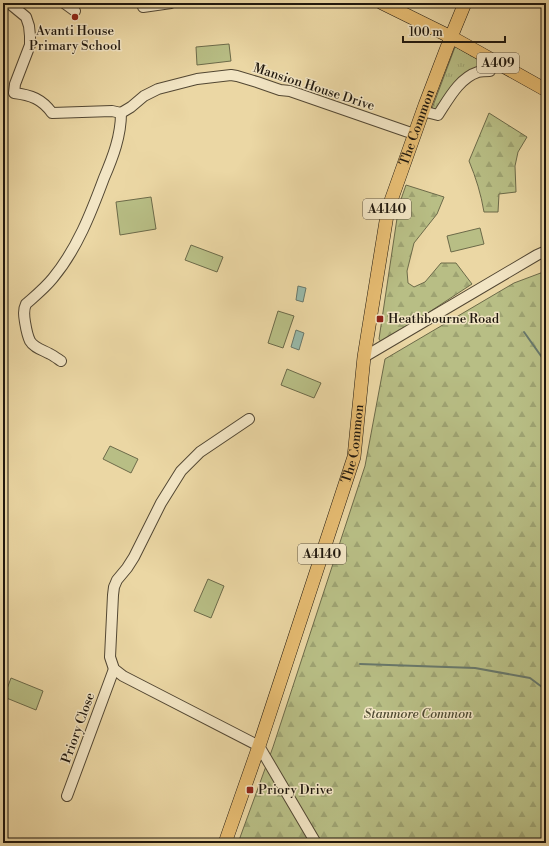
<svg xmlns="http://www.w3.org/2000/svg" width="549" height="846" viewBox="0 0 549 846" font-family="'Libre Bodoni',serif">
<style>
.grass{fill:url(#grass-tufts);stroke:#6c6a49}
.forest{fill:url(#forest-firs);stroke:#6c6a49}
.garden{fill:#b8be85;stroke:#6c6a49}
.water{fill:#98b9a9;stroke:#68786b}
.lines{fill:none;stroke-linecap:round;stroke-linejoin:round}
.stream{stroke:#68786b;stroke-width:2}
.minor-casing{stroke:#524733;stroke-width:12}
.major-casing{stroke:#1f170d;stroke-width:14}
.minor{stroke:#f2e5c4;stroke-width:10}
.major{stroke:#e6bc72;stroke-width:13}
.poi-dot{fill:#8f2418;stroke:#f2e5c4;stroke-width:1.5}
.labels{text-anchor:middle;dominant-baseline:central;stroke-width:3;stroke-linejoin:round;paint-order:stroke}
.shield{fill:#f2e5c4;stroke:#5e5544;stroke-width:1}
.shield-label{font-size:12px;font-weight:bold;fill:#1f170d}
.poi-label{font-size:13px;fill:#1f170d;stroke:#f2e5c4;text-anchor:start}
.street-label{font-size:13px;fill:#1f170d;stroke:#f2e5c4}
.park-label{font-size:13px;font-style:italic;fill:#4d4931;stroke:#f2e5c4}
</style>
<defs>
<pattern id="grass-tufts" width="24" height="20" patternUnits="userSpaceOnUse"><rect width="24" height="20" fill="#b8be85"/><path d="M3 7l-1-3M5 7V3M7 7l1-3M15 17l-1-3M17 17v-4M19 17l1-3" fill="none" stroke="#9ea372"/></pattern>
<pattern id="forest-firs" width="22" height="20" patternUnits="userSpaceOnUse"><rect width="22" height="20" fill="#b8be85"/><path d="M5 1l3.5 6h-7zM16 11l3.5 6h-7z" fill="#9ea372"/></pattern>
</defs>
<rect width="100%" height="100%" fill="#ebd7a4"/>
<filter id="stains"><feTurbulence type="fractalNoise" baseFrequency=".005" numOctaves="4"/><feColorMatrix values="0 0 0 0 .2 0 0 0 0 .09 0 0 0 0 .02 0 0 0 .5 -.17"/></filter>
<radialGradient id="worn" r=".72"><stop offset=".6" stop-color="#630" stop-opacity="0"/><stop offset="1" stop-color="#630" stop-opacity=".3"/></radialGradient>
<path class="grass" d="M455 47H456L488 65 487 67 474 71 439 109 431 111Z"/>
<g class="forest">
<path d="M489 113 527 137 518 152 515 166 516 192 499 194 498 212H484C481 194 476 178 469 161Z"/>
<path d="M406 185 444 197 437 214 414 243 407 271 408 283 414 287 425 282 441 263H456L472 284 385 341 381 342 379 339 399 205Z"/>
<path d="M546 271V843H238L273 747 365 466 385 359 514 283Z"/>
</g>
<g class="garden">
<path d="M229 44 231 61 197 65 196 47Z"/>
<path d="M151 197 156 229 120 235 116 202Z"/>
<path d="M480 228 484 244 451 252 447 236Z"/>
<path d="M191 245 223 257 217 272 185 260Z"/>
<path d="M278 311 294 316 283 348 268 343Z"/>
<path d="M287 369 321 383 314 398 281 385Z"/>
<path d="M110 446 138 459 131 473 103 459Z"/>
<path d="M208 579 224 586 211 618 194 611Z"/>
<path d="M11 678 43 691 36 710 4 697Z"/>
</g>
<g class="water">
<path d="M298 286 306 288 303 302 296 300Z"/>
<path d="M296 330 304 333 299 350 291 347Z"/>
</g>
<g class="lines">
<g class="stream">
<path d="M524 332 546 363"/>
<path d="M360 664 475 668 530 678 546 690"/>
</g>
<g class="minor-casing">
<g id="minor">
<path d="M9 3 26 17 29 26 30 36V45L15 84 14 93C31 95 42 99 52 113L112 111 121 113"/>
<path d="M64 3 75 11"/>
<path d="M143 7 171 3"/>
<path d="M422 111 438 115C448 100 459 78 478 72 482 71 486 71 490 71"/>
<path d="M364 357 537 255 546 251"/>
<path d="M61 361C58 359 54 356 50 354 43 350 34 348 30 341 27 335 26 328 25 322 24 316 23 310 26 304 35 296 45 288 53 278 77 249 91 213 104 178 113 157 121 136 121 113L131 107 144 96 158 89 197 79 231 75 237 76 257 82 280 90 290 91 414 134"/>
<path d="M249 419 200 452 181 471 161 503 134 557 127 568 117 580 114 587 113 595 110 657 114 669 123 676 259 746 316 843"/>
<path d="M67 796 114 669"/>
</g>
</g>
<g class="major-casing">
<g id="major">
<path d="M382 3 451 37 546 90"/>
<path id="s1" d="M225 843 259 746 354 457 364 357 388 209 425 105 451 37 465 3"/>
</g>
</g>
<use href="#minor" class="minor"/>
<use href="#major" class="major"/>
</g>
<g class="poi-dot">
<circle cx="75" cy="17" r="4"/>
<rect x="376" y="315" width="8" height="8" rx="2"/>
<rect x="246" y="786" width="8" height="8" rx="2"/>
</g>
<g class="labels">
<g class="shield">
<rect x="477" y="53" width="42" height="20" rx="3"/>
<rect x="363" y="199" width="48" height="20" rx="3"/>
<rect x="298" y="544" width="48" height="20" rx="3"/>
</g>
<g class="shield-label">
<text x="498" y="63">A409</text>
<text x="387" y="209">A4140</text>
<text x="322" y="554">A4140</text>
</g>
<g class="poi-label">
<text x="75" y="31" text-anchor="middle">Avanti House<tspan x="75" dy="15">Primary School</tspan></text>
<text x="388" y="319">Heathbourne Road</text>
<text x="258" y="790">Priory Drive</text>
</g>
<g class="street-label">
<text transform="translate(314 87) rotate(18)">Mansion House Drive</text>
<text stroke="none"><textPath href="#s1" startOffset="744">The Common</textPath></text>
<text stroke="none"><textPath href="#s1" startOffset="420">The Common</textPath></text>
<text transform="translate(78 728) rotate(-70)">Priory Close</text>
</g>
<g class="park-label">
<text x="418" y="714">Stanmore Common</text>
</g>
</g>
<rect width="549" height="846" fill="none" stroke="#ebd7a4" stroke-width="16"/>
<rect x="4" y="4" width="541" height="838" fill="none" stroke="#1f170d" stroke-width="2"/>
<rect x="8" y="8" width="533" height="830" fill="none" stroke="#1f170d"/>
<path d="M403 36v6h102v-6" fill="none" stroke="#1f170d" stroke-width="2"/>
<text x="409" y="36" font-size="12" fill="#1f170d" stroke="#f2e5c4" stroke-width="3" paint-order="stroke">100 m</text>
<rect width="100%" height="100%" filter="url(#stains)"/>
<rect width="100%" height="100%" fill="url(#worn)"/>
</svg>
